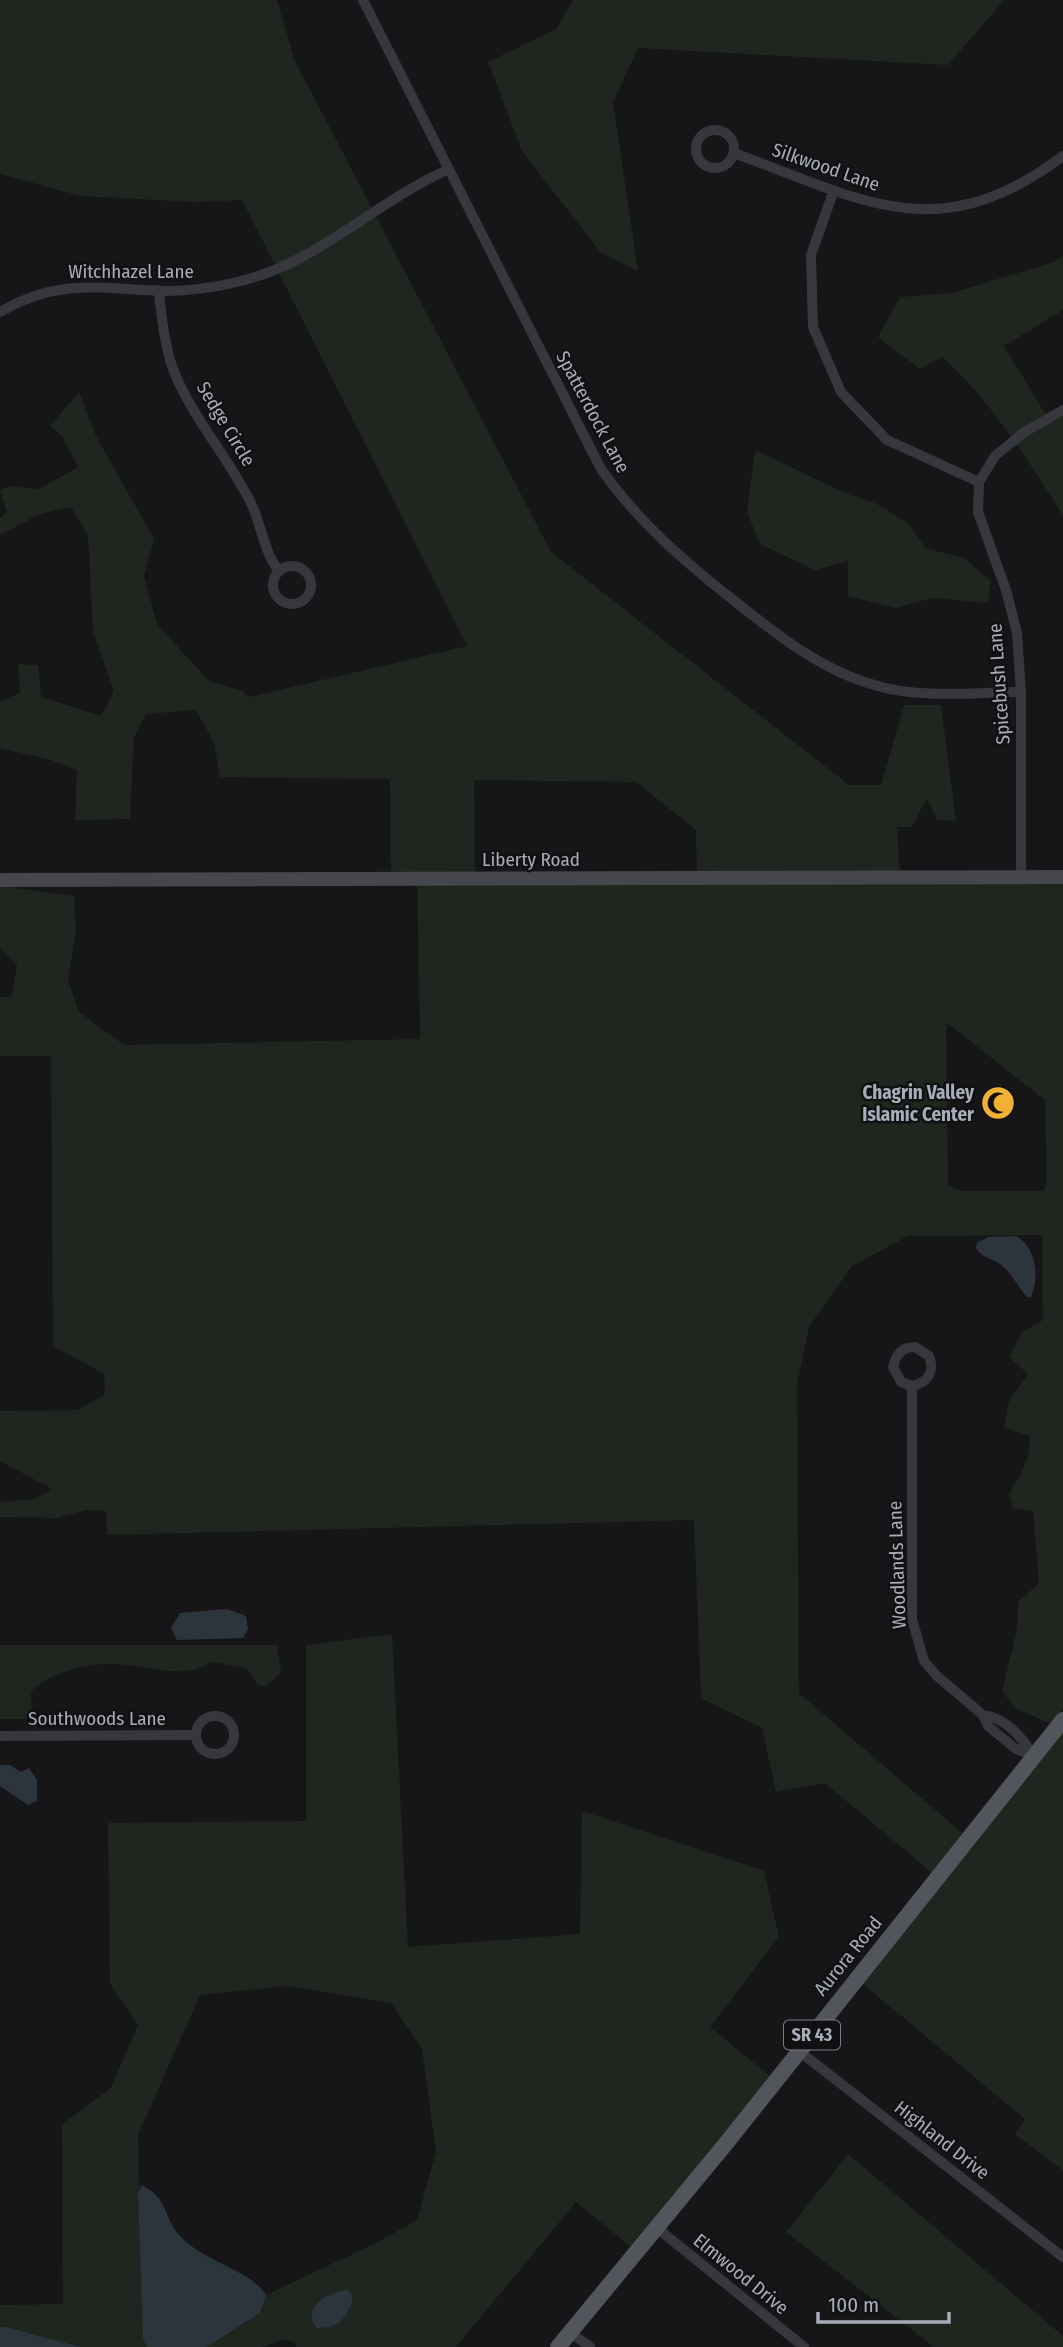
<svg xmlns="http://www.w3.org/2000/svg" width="1063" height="2347" viewBox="0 0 1063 2347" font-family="'Fira Sans Condensed',sans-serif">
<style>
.green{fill:#1e261f;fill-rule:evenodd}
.water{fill:#2c353c}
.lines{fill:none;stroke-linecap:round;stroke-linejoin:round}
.street{stroke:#37383d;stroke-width:10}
.secondary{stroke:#45474d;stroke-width:14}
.primary{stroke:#53555c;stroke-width:16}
.labels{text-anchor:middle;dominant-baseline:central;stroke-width:5;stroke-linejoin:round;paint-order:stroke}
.shield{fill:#111113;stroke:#7b7e86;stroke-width:2}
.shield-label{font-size:18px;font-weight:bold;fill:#a8adb8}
.street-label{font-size:19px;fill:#a8adb8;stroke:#111113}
.poi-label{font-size:19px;font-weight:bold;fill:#a8adb8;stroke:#111113;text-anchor:end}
</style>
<rect width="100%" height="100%" fill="#161618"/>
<g class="green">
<path d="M0 0H277L295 61 551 552 849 785H881L904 705H941L956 821 937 820 927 798 912 827H897L899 864 904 878 1063 877V1709L1051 1724 1015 1708 1002 1691 1017 1630 1018 1602 1039 1583 1033 1511 1013 1508 1009 1493C1021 1475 1031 1458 1030 1436L1004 1427 1009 1401 1028 1374 1009 1357 1022 1332 1043 1320 1042 1235 908 1236 852 1266 809 1327 797 1385 799 1693 968 1838 1063 1720V2170L1015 2134 1025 2119 857 1979 937 1877 825 1783 776 1792 762 1728 701 1698 694 1520 107 1535 106 1511 86 1510 56 1518 0 1517V1502L36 1499 52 1489 0 1461V1411L78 1410 105 1394 104 1374 53 1346 51 1056H0V997H11L17 965 0 948V886L74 896 76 931 68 979 78 1011 124 1045 420 1039 417 879H391L390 779 220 777 214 743 196 710 146 714 134 737 130 819 75 820 77 770 51 760 0 748V701L20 693 18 664 38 665 41 697 101 716 114 691 93 632 88 535 71 507 40 514 0 535V518L7 512 0 490 9 486 39 489 78 467 62 436 50 426 79 392 96 436 154 539 144 576 157 624 209 681 242 691 250 697 467 646 242 200 193 202 81 196 0 174ZM474 780 636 782 696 830 697 878 475 879ZM946 1022 1045 1100 1047 1181 1044 1191H961L948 1185Z"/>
<path d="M573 0H1004L948 65 638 48 613 102 638 271 600 252 522 151 488 62 556 29Z"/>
<path d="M1063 256V310L1004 346 1048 418 1063 410V515C1027 460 992 401 942 357L920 369 878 337 900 297 952 293 1054 262Z"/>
<path d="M755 450 847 494 877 504 910 525 925 548 964 558 991 581 988 603 932 598 896 608 848 596V561L815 570 760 544 747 512Z"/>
<path d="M392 1634 408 1947 580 1934 582 1811 764 1871 779 1937 710 2027 776 2081 637 2252 576 2202 456 2347H296L295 2342 284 2339 261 2347H207L260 2313 266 2295 376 2243 417 2220 436 2152 422 2049 391 2003 287 1986 200 1995 138 2135 143 2339 147 2347H81L0 2327V2305L63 2304 62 2124 111 2088 138 2025 110 1984 108 1823 306 1821V1645Z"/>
<path d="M0 1645H277L281 1672 266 1687 257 1684 246 1668 212 1662C180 1682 145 1664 111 1664 88 1663 45 1674 31 1692V1719H0Z"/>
<path d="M848 2154 1063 2336V2347H934L786 2232Z"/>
</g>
<g class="water">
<path d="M1016 1236C1036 1247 1040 1276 1031 1297H1027C1018 1287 1011 1272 1000 1264 991 1258 981 1257 976 1248L977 1243 988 1237Z"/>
<path d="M227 1609 246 1616 248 1629 243 1638 177 1640 171 1628 180 1613Z"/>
<path d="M0 1765H10L21 1772 29 1768 37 1780V1801L28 1805 0 1786Z"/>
<path d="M142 2185C169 2199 163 2217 180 2236 204 2262 251 2270 266 2295L260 2313 207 2347H147L143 2339 138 2193Z"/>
<path d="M349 2290 353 2299C346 2319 339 2328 317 2328 299 2307 330 2291 349 2290Z"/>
<path d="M0 2327H5L81 2347H0Z"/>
</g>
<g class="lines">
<g class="street">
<path d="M363 0 601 469C639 523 685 562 737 603 780 637 824 672 878 686 922 699 975 692 1021 692"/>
<circle cx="715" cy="149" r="19"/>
<path d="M734 153C863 200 938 250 1063 156"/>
<path d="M834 190 811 255 813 327 841 392 887 440 979 482"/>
<path d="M159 290C161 317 164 343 173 369 191 416 228 457 251 503 260 520 266 560 280 571"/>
<path d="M0 312C60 277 102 289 166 291 191 291 217 287 241 281 319 262 375 202 447 170"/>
<circle cx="292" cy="585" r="19"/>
<path d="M1021 877V692L1017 633 1006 590 978 512 979 482 995 456 1023 433 1063 410"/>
<path d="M912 1386C928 1383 935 1371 929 1356L915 1347C901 1347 896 1355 893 1367L901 1382 912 1386V1619L924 1661 937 1676 983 1715 988 1726 1016 1749 1033 1755C1021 1736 1006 1718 983 1715"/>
<circle cx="215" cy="1735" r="19"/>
<path d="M0 1736 195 1735"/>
<path d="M799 2051 1063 2257"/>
<path d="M657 2228 804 2347"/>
<path d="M570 2332 590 2347"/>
</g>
<path class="secondary" d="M0 880 1063 877"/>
<path class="primary" d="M558 2347 728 2141 1063 1720"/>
</g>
<defs>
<g id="mosque-disc" transform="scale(1.75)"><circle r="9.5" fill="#f2b134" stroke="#111113"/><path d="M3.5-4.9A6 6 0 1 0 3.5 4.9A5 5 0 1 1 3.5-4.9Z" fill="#111"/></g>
</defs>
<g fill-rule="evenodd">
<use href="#mosque-disc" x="998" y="1103"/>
</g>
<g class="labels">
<rect class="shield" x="784" y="2020.5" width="56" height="29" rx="5"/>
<g class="shield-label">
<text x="812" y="2035">SR 43</text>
</g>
<g class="street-label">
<text transform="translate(826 167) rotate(19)">Silkwood Lane</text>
<text x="131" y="271">Witchhazel Lane</text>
<text transform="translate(593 412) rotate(62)">Spatterdock Lane</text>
<text transform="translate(226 424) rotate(59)">Sedge Circle</text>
<text transform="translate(999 684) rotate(-94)">Spicebush Lane</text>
<text x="531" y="859">Liberty Road</text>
<text transform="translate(897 1565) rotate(-92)">Woodlands Lane</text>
<text x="97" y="1718">Southwoods Lane</text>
<text transform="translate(848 1956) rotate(-51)">Aurora Road</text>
<text transform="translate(942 2140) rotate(38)">Highland Drive</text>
<text transform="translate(741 2274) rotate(39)">Elmwood Drive</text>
</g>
<g class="poi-label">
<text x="974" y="1092">Chagrin Valley<tspan x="974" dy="22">Islamic Center</tspan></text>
</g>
</g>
<path d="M818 2312v10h131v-10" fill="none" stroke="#a8adb8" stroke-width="3.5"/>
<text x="828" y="2312" font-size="21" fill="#a8adb8" stroke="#111113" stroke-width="5" paint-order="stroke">100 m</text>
</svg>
